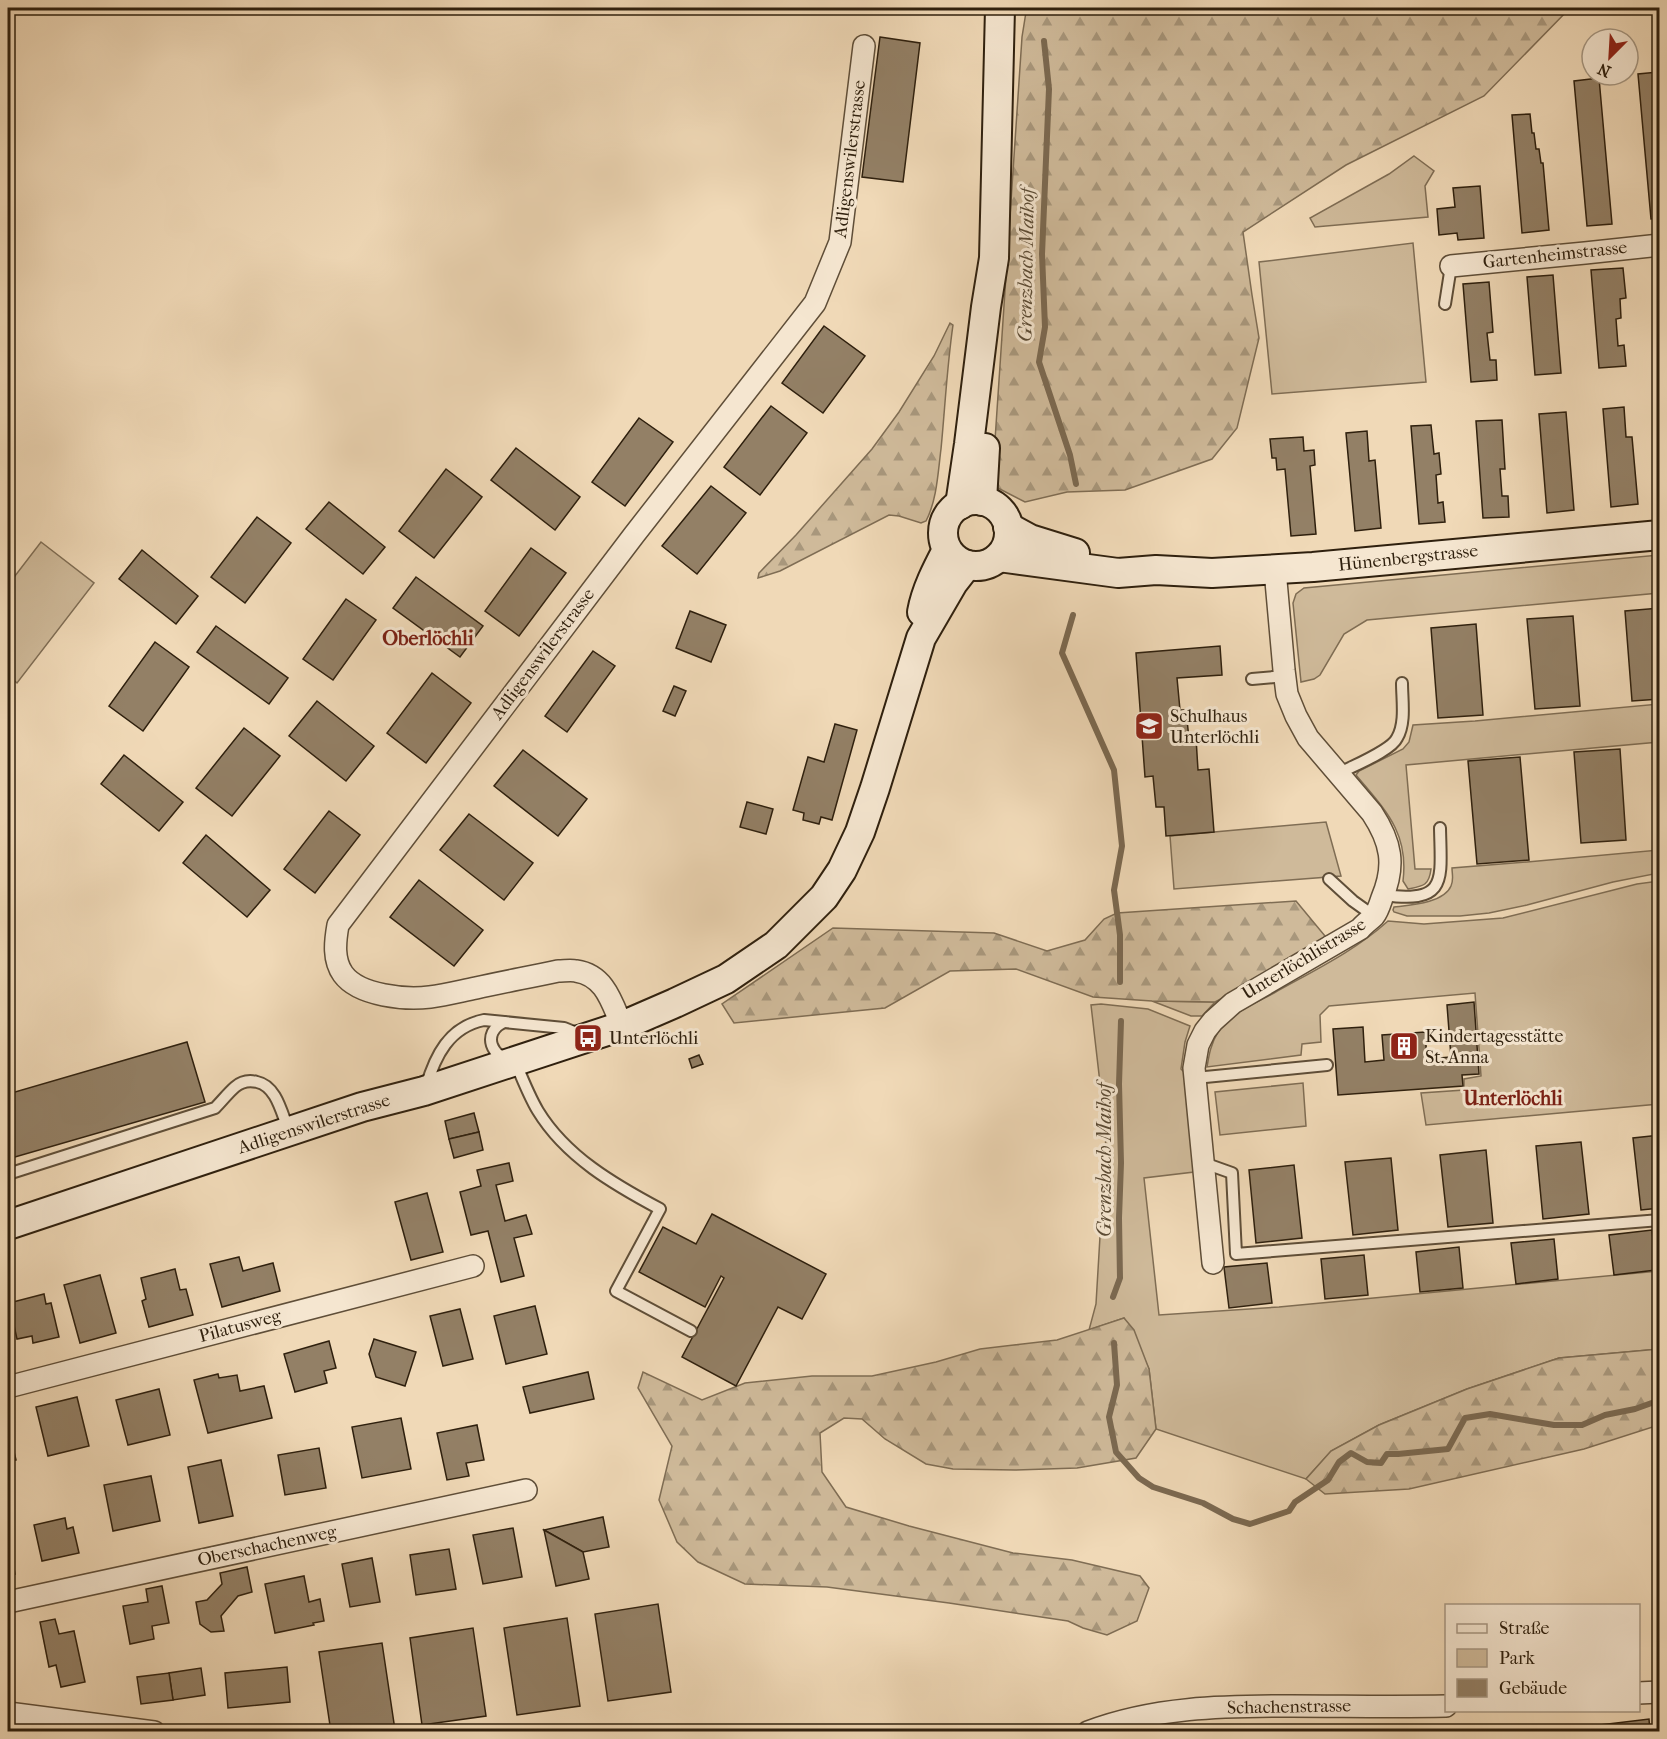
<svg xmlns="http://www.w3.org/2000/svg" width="1667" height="1739" viewBox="0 0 1667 1739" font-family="'IM FELL French Canon',serif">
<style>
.green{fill:#cfba9a;stroke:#7f6d54;stroke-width:1.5}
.forest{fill:url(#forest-firs);stroke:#7f6d54;stroke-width:1.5}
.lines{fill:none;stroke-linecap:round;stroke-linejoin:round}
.stream{stroke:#7b6951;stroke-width:6}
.building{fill:#938066;stroke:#2f200e;stroke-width:1.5}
.lane-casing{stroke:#5f4e38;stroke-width:14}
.street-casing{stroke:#5f4e38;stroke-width:24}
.secondary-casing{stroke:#2f200e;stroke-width:32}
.lane{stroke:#f5e6d0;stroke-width:10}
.street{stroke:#f5e6d0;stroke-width:21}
.secondary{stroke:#f5e6d0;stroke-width:28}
.labels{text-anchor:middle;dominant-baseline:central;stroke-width:6;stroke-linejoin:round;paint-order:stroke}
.street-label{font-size:18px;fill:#2f200e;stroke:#f5e6d0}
.poi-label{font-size:18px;fill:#2f200e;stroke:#f5e6d0;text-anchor:start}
.water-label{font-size:20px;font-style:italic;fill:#5b4b35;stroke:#f5e6d0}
.neighbourhood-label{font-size:20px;font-weight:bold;fill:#7a1f14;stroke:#f5e6d0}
</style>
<defs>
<pattern id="forest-firs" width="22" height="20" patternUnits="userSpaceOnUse" patternTransform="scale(1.5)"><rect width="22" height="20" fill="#cfba9a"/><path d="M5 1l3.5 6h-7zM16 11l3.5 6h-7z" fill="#a8977c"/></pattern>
</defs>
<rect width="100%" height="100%" fill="#f0d9b7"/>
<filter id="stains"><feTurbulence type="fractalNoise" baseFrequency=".00333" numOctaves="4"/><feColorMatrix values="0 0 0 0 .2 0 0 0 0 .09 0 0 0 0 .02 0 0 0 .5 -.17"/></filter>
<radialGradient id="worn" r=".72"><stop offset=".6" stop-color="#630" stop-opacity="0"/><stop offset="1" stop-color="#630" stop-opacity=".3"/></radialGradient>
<g class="green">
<path d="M1414 156 1434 171 1425 186 1428 217 1315 227 1310 218 1389 174Z"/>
<path d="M1413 243 1426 382 1272 394 1259 262Z"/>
<path d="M41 542 94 583 17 683 8 675V585Z"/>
<path d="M1659 555V593L1367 620 1344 634 1320 675 1314 679 1301 682 1293 603 1296 594 1304 588Z"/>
<path d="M1659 704V742L1406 765 1415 869H1431C1429 886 1423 886 1408 889L1403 881C1409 832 1385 810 1356 775L1359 771 1403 749 1409 742 1413 725 1475 721Z"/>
<path d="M1326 822 1341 876 1174 889 1170 836Z"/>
<path d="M1659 850V873L1613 882 1527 905 1489 913 1460 916H1407L1394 912 1393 910 1394 907C1410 905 1444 903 1451 886 1454 880 1452 874 1452 868L1527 862Z"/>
<path d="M1659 881V1104L1426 1125 1421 1093 1464 1090V1079L1481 1076 1475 993 1329 1006 1320 1015 1321 1042 1302 1044 1301 1055 1207 1067C1209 1055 1211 1043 1218 1032 1230 1013 1256 1003 1274 993 1313 971 1355 951 1388 921L1424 924 1503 918 1637 884Z"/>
<path d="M1152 1001 1215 1002 1202 1016H1191Z"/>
<path d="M1101 1004 1148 1009 1190 1026 1185 1042 1181 1069 1186 1074 1194 1172 1144 1178 1159 1315 1279 1307 1659 1271V1349L1559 1358 1467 1389 1379 1425 1331 1451 1306 1479 1156 1429 1149 1369 1124 1318 1089 1330 1096 1304 1106 1135 1091 1005Z"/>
<path d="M1303 1083 1306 1126 1220 1135 1215 1092Z"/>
</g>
<g class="forest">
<path d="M1016 8H1570L1484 96 1346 165 1243 232 1252 295 1259 338 1237 428 1212 459 1125 490 1067 492 1025 502 992 485 1022 37 1026 12H1018Z"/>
<path d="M950 323 953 325C947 366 945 408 941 449 938 472 937 500 926 521L921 523 899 516 889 515 780 571 758 578 759 573 796 535 872 449 899 412 934 356Z"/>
<path d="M1296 901 1325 936 1313 951 1215 1002 1152 1001 1093 997 1016 969 950 971 885 1008 734 1023 722 1004 833 928 994 933 1047 951 1085 940 1104 919 1117 913Z"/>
<path d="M1124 1318 1134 1330 1149 1369 1156 1429 1136 1458 1077 1468 1015 1470 953 1469 926 1464 885 1439 862 1419 844 1418 820 1433 822 1472 846 1507 909 1526 1013 1553 1072 1560 1140 1576 1149 1588 1137 1621 1107 1635 1083 1628 1068 1621 949 1603 827 1587 745 1584 698 1562 677 1542 659 1500 672 1446 638 1388 643 1372 702 1400 745 1383 812 1376H872L936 1362 980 1349 1057 1340Z"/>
<path d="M1659 1349V1425L1584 1449 1409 1489 1325 1494 1306 1479 1331 1451 1379 1425 1467 1389 1559 1358Z"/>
</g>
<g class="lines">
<g class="stream">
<path d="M1041 8 1042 9"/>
<path d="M1044 41 1049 89 1042 254 1045 327 1039 362 1070 455 1076 484"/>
<path d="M1073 615 1062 653 1114 770 1122 846 1114 890 1120 935V982"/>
<path d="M1113 1297 1120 1278 1119 1218 1121 1163 1119 1084 1121 1021"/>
<path d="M1114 1343 1117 1385 1109 1417 1116 1452 1139 1478 1153 1487 1203 1503 1233 1519 1250 1524 1289 1511 1295 1502 1328 1480 1339 1462 1351 1453 1367 1462 1381 1463 1387 1454H1398L1448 1449 1465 1418 1490 1414 1554 1425H1582L1605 1415 1635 1409 1660 1400"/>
</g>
</g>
<g class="building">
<path d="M880 37 920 43 903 182 862 177Z"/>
<path d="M1658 72 1660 218 1651 219 1638 74Z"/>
<path d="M1599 78 1612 224 1587 226 1574 81Z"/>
<path d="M1530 114 1532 133H1534L1536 149H1539L1541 163H1543L1549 230 1522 233 1512 115Z"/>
<path d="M1480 186 1484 238 1458 240 1457 233 1439 235 1437 209 1455 207 1453 188Z"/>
<path d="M1660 263V317L1655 264Z"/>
<path d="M1623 268 1626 298 1620 299 1621 318 1616 319 1618 346 1624 345 1626 366 1599 368 1591 270Z"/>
<path d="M1553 275 1561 373 1535 375 1527 277Z"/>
<path d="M1489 282 1493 332 1487 333 1490 360H1496L1497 380 1471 382 1463 284Z"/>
<path d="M824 326 865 356 823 413 782 383Z"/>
<path d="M771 406 807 433 760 495 724 467Z"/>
<path d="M1624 407 1626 437H1632L1638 504 1611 507 1603 409Z"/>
<path d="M1566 412 1574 510 1547 513 1539 414Z"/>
<path d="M639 418 673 442 625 506 592 482Z"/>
<path d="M1502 420 1505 469H1500L1502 496H1508L1509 517 1483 518 1476 421Z"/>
<path d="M1431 425 1434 454 1439 453 1441 474 1436 475 1438 503 1443 502 1445 522 1419 524 1411 426Z"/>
<path d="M1367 431 1369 461 1375 460 1381 528 1355 531 1346 433Z"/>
<path d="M1303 437 1304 451 1314 450 1315 465 1310 466 1316 534 1291 536 1285 469 1277 470 1276 458H1272L1270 439Z"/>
<path d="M516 448 580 497 555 530 491 480Z"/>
<path d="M446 469 482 497 434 558 399 531Z"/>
<path d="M711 486 746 513 697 574 662 546Z"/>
<path d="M329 502 385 547 363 574 306 529Z"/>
<path d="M257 517 291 543 245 603 211 577Z"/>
<path d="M531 548 566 573 519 636 485 611Z"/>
<path d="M142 550 198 596 176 624 119 579Z"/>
<path d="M416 577 483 626 460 657 393 608Z"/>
<path d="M346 599 376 620 333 680 303 659Z"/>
<path d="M1660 608V699L1632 701 1625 611Z"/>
<path d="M690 611 726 625 711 662 676 648Z"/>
<path d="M1573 616 1580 706 1535 709 1527 619Z"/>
<path d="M1476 624 1483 715 1438 718 1431 628Z"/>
<path d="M216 626 288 678 269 704 197 652Z"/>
<path d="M155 642 189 667 143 731 109 706Z"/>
<path d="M1220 646 1222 675 1177 678 1180 710H1186L1189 739 1196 738 1198 770 1209 769 1214 832 1166 836 1164 807H1156L1153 776 1145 777 1136 653Z"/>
<path d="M593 651 615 666 567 732 545 716Z"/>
<path d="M432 673 471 703 426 763 387 733Z"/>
<path d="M674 686 686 691 675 716 663 711Z"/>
<path d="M317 701 374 746 346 781 289 736Z"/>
<path d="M835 724 857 730 832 820 821 817 819 824 803 820 804 813 793 810 808 757 824 762Z"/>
<path d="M244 728 280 756 232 816 196 788Z"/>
<path d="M1620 749 1626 840 1581 843 1574 752Z"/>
<path d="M523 750 587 799 558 836 494 786Z"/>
<path d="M124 755 183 802 159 831 101 784Z"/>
<path d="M1520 757 1529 860 1477 864 1468 761Z"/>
<path d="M747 802 773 809 766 834 740 827Z"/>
<path d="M329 811 360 835 315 893 284 869Z"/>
<path d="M469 814 533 863 504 900 440 850Z"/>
<path d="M206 835 270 890 247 917 183 863Z"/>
<path d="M419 880 483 930 454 966 390 917Z"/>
<path d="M1474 1002 1479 1074 1462 1075 1463 1086 1338 1095 1333 1029 1363 1027 1365 1062 1384 1060 1382 1035 1425 1032 1427 1059 1451 1057 1447 1005Z"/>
<path d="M187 1042 205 1102 8 1159V1094Z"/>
<path d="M699 1055 703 1064 692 1068 689 1059Z"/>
<path d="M474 1113 479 1132 449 1139 445 1121Z"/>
<path d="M479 1132 483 1150 454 1158 449 1139Z"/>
<path d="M1660 1135V1208L1641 1210 1633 1138Z"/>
<path d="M1581 1142 1589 1214 1543 1219 1536 1146Z"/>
<path d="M1486 1150 1493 1223 1448 1227 1440 1155Z"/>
<path d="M1391 1158 1398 1230 1353 1235 1345 1162Z"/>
<path d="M509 1163 513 1181 496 1185 505 1221 526 1215 532 1234 514 1238 524 1276 501 1282 488 1231 471 1235 460 1192 481 1186 477 1170Z"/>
<path d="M1294 1165 1302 1238 1256 1243 1249 1170Z"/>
<path d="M427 1193 443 1252 411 1260 395 1202Z"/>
<path d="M712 1214 826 1274 802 1319 778 1307 736 1386 682 1357 724 1278 721 1276 705 1307 639 1272 663 1227 696 1244Z"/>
<path d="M1652 1230 1656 1270 1614 1275 1609 1235Z"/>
<path d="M1554 1239 1558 1279 1516 1284 1511 1243Z"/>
<path d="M1459 1247 1463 1288 1420 1292 1416 1252Z"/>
<path d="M1364 1255 1368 1295 1325 1299 1321 1259Z"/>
<path d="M239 1257 243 1271 273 1263 280 1291 222 1307 210 1264Z"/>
<path d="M1267 1263 1272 1303 1229 1308 1224 1267Z"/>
<path d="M175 1269 180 1290 186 1289 193 1315 149 1327 142 1301 146 1299 141 1278Z"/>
<path d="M100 1275 116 1333 80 1343 64 1285Z"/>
<path d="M44 1294 46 1304 51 1303 59 1337 33 1343 32 1336 17 1339 9 1303Z"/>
<path d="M535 1306 547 1354 506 1364 494 1316Z"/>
<path d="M460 1309 473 1359 443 1366 430 1316Z"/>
<path d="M374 1339 416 1352 405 1386 376 1377 369 1354Z"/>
<path d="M329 1341 336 1368 324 1371 327 1383 295 1392 284 1354Z"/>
<path d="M588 1372 594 1399 530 1413 523 1387Z"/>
<path d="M218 1374 219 1378 237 1375 240 1391 264 1386 272 1418 208 1433 194 1380Z"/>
<path d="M159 1389 170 1435 128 1445 116 1400Z"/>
<path d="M77 1397 89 1446 48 1456 36 1407Z"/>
<path d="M401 1418 411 1469 362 1478 352 1427Z"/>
<path d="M477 1425 484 1460 466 1463 469 1476 447 1480 437 1433Z"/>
<path d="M8 1427 16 1460 8 1462Z"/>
<path d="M319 1448 326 1488 285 1495 278 1455Z"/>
<path d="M221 1460 233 1516 199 1523 188 1467Z"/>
<path d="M151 1476 160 1521 113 1531 104 1485Z"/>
<path d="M603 1517 609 1547 583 1552 544 1530Z"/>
<path d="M65 1518 67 1529 73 1527 79 1553 42 1561 34 1525Z"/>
<path d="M513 1528 522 1577 483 1584 473 1535Z"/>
<path d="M544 1530 583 1552 589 1579 556 1586Z"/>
<path d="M8 1546H10L15 1574 8 1575Z"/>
<path d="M449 1549 456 1589 416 1595 410 1555Z"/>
<path d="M372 1558 380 1602 350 1607 342 1564Z"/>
<path d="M247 1567 252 1592 238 1596 221 1616 224 1631 211 1632 200 1624 196 1602 207 1600 222 1584 220 1573Z"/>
<path d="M304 1576 309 1602 320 1599 324 1621 313 1623 314 1625 275 1633 265 1584Z"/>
<path d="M162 1586 169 1623 152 1626 154 1639 130 1644 123 1606 148 1602 146 1589Z"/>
<path d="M658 1604 671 1692 608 1701 595 1614Z"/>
<path d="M567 1618 580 1706 517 1715 504 1628Z"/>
<path d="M55 1619 59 1634 74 1631 85 1682 61 1687 56 1665 49 1667 40 1622Z"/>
<path d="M473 1628 486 1716 422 1725 410 1638Z"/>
<path d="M382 1643 395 1730 331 1732 319 1652Z"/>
<path d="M287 1667 290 1702 228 1708 225 1673Z"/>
<path d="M201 1668 205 1695 173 1700 169 1673Z"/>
<path d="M169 1673 173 1700 141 1704 137 1677Z"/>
<path d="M1649 1719 1650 1732H1593L1592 1726Z"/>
<path d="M18 1723 19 1732H8V1724Z"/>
<path d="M1315 1728H1353L1354 1732H1316Z"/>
</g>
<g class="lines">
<g class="lane-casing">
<g id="lane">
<path d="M1445 304 1451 266"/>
<path d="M1252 679 1285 676"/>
<path d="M1338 774C1352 766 1391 751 1397 738 1406 723 1402 700 1402 683"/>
<path d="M1329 879 1353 901 1374 916"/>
<path d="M1384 895C1448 904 1441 880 1440 828"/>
<path d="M504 1022C481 1033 491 1059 515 1061 522 1078 529 1096 538 1111 566 1157 615 1185 660 1209L616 1291 691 1331"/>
<path d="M1195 1078 1327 1065"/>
<path d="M426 1087C435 1056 449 1027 484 1020L564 1028 579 1034"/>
<path d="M1204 1163 1232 1173 1236 1254 1660 1220"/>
<path d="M8 1174 215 1108C222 1101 228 1093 235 1087 242 1081 249 1080 257 1082 277 1086 282 1115 289 1131"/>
</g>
</g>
<g class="street-casing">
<g id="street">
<path d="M1451 266 1585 253 1660 245"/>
<path d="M622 1026C612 1003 605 975 576 971 571 970 564 971 558 971 530 977 503 982 476 988 461 991 445 995 430 997 406 1000 359 996 343 974 333 960 335 942 338 925L634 535 815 303 840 242 864 46"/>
<path d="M1213 1263 1194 1068 1198 1045 1205 1031 1213 1021 1233 1003 1360 929C1364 924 1370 920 1374 916 1378 911 1380 904 1382 898 1396 865 1391 842 1372 813L1308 738 1296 716 1287 694 1284 670 1275 570"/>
<path d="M8 1387 473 1266"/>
<path d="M8 1602 526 1490"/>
<path d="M1638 1693 1660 1692"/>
<path d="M8 1713 154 1732"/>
<path d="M1088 1732C1153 1707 1223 1706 1291 1706 1343 1706 1395 1707 1446 1706"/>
</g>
</g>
<g class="secondary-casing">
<g id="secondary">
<circle cx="976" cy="533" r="33"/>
<path d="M982 501 985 448"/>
<path d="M960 505 969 444 986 307 994 258 1000 8"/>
<path d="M1008 527 1030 539 1075 553"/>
<path d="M999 557 1118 573 1156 570 1212 573 1313 567 1660 535"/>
<path d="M922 612C926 590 937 569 947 550"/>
<path d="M8 1225 362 1107 424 1091 622 1026 675 1003 726 979 776 945 824 897 842 870 860 832 875 788 921 638 953 583 967 565"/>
</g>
</g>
<use href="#lane" class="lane"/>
<use href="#street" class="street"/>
<use href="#secondary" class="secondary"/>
</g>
<defs>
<g id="school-square" transform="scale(1.5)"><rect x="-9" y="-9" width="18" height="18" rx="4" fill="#8f2418" stroke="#f5e6d0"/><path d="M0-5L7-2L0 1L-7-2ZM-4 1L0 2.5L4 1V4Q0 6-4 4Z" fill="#fff"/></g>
<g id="bus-square" transform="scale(1.5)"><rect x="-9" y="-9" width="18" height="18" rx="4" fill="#8f2418" stroke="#f5e6d0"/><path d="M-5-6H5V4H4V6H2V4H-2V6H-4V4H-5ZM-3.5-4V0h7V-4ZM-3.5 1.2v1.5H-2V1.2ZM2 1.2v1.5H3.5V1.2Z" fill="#fff"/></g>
<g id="building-square" transform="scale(1.5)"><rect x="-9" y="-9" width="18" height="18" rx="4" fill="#8f2418" stroke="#f5e6d0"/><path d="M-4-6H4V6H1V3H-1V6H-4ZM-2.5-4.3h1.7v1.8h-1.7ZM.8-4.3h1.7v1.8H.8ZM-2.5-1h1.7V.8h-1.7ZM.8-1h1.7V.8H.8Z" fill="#fff"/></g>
</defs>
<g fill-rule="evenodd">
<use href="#school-square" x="1149" y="726"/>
<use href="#bus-square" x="588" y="1038"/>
<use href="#building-square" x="1404" y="1046"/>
</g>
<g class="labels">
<g class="street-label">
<text transform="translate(850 159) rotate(-83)">Adligenswilerstrasse</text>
<text transform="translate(1555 255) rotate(-6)">Gartenheimstrasse</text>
<text transform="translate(1408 558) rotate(-6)">Hünenbergstrasse</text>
<text transform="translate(543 654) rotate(-53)">Adligenswilerstrasse</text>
<text transform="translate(1304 959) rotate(-31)">Unterlöchlistrasse</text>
<text transform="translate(314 1124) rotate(-18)">Adligenswilerstrasse</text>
<text transform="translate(240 1326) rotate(-15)">Pilatusweg</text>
<text transform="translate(267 1546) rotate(-12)">Oberschachenweg</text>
<text transform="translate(1289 1707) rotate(-1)">Schachenstrasse</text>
</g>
<g class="poi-label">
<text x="1170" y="716">Schulhaus<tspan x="1170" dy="21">Unterlöchli</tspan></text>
<text x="1425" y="1036">Kindertagesstätte<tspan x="1425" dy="21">St. Anna</tspan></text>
<text x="609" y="1038">Unterlöchli</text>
</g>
<g class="water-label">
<text transform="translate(1026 265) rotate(-89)">Grenzbach Maihof</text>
<text transform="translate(1104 1160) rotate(-90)">Grenzbach Maihof</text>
</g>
<g class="neighbourhood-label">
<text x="428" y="638">Oberlöchli</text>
<text x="1513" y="1098">Unterlöchli</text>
</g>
</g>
<rect width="1667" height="1739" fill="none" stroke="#f0d9b7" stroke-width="30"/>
<rect x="9" y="9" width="1649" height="1721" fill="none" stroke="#2f200e" stroke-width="3"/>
<rect x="15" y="15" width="1637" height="1709" fill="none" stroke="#2f200e" stroke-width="1.5"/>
<rect x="1445" y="1604" width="195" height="108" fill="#f5e6d0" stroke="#a69782" stroke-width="1.5"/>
<rect x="1457" y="1624" width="30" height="9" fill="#f5e6d0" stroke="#a69782" stroke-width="1.5"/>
<text x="1499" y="1634" font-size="18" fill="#2f200e">Straße</text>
<rect x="1457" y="1649" width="30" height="18" fill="#cfba9a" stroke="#a69782" stroke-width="1.5"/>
<text x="1499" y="1664" font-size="18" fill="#2f200e">Park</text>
<rect x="1457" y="1679" width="30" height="18" fill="#938066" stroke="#a69782" stroke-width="1.5"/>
<text x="1499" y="1694" font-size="18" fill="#2f200e">Gebäude</text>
<g transform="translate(1610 57) rotate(204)"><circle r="28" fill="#f5e6d0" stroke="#a69782" stroke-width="1.5"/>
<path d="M0-4.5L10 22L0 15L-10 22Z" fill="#8f2418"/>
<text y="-9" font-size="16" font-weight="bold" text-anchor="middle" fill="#2f200e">N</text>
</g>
<rect width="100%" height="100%" filter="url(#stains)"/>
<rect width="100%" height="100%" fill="url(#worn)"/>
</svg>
